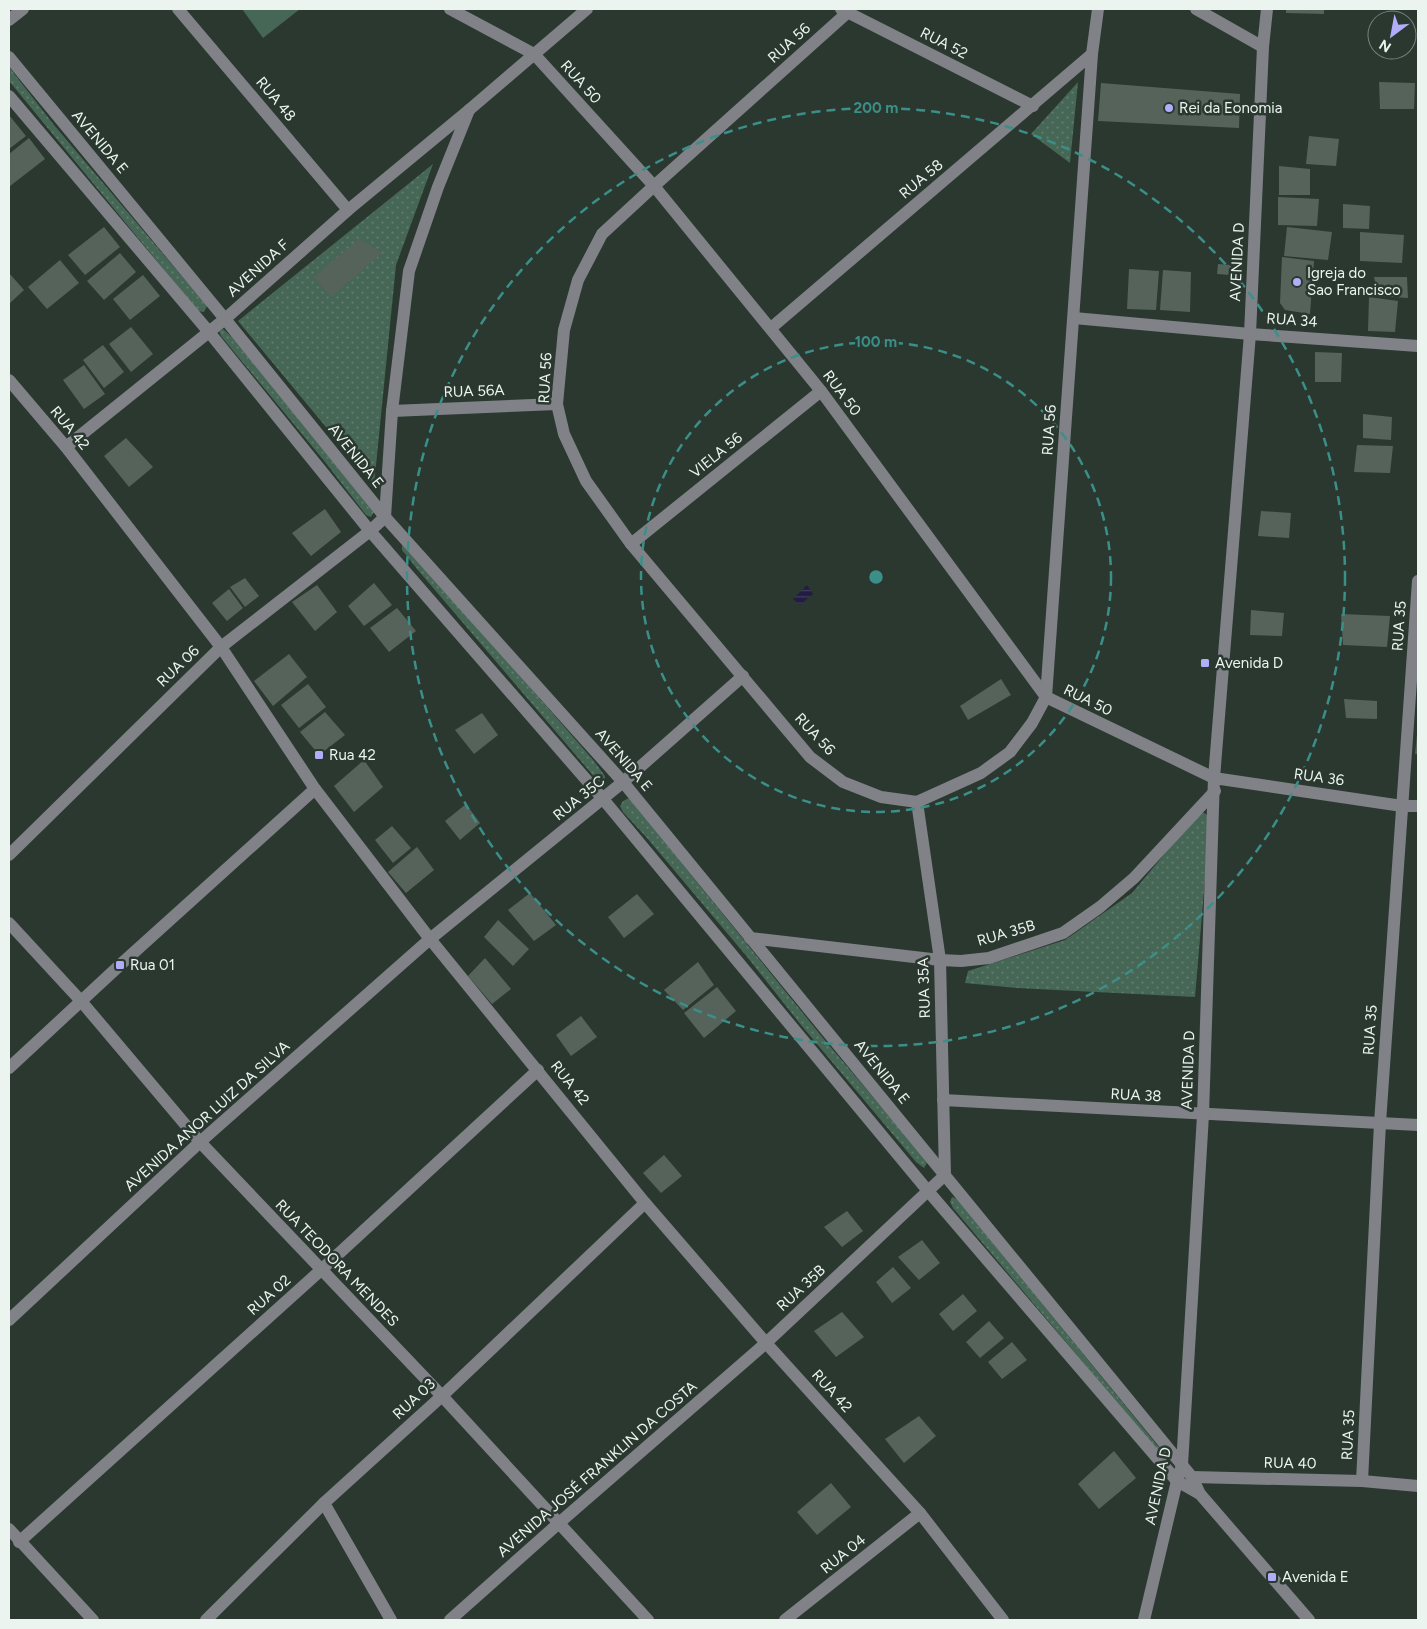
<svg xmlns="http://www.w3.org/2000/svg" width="1427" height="1629" viewBox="0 0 1427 1629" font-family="Figtree,sans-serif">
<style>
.grass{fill:#466755}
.park{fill:url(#park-dots)}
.water{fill:url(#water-rules)}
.building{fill:#55635b}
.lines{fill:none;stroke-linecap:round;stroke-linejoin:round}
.minor{stroke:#818188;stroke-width:12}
.ring{fill:none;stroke:#3b8f88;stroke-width:2.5;stroke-dasharray:9 6}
.poi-dot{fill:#b2adf9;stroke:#2a3830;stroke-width:2}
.labels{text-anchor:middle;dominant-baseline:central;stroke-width:5;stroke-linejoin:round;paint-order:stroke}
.street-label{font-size:15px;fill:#ebf4ef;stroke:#2a3830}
.poi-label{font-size:15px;fill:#ebf4ef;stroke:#2a3830;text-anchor:start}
.centre{fill:#3b8f88;stroke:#2a3830;stroke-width:2.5}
.ring-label{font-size:15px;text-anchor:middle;font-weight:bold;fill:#3b8f88;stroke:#2a3830;stroke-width:5;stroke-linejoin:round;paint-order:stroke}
</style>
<defs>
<pattern id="park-dots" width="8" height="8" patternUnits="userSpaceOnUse" patternTransform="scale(1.25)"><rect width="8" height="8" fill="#466755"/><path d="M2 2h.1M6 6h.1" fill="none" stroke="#617d6e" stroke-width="1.8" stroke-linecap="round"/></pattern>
<pattern id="water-rules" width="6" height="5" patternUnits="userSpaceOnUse" patternTransform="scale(1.25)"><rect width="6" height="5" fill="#211c42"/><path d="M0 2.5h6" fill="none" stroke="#413e5e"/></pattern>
</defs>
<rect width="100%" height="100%" fill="#2a3830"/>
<path class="grass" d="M242 9H300L263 38Z"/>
<g class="park">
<path d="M9 67 54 125 207 306 204 312 198 311 9 81Z"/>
<path d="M1078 82 1070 163 1031 134Z"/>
<path d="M433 164 396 265 374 485 238 321Z"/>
<path d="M223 329 234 339 374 512 371 517 366 515 325 462 221 336 219 331Z"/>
<path d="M402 545 495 647 594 761 605 776V779L601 782 597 780 417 569 402 550Z"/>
<path d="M629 798 823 1038 922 1155 927 1163 924 1168 916 1162 801 1025 748 958 647 838 623 812 620 806 623 801Z"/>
<path d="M1204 813 1209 816 1210 820 1195 997 1017 988 965 983 968 971 1065 940 1132 893 1198 814Z"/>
<path d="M952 1197 957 1199 1166 1456H1162L953 1208 950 1202Z"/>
</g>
<path class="water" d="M807 585 813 594 800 605 793 599Z"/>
<g class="building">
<path d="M1286 9H1324V14L1286 13Z"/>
<path d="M1379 82 1415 83 1414 109H1380Z"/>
<path d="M1101 83 1240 94 1239 128 1098 121Z"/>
<path d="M9 115 26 136 9 149Z"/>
<path d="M1309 136 1339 139 1336 166 1306 164Z"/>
<path d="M29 138 45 159 10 186 9 184V154Z"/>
<path d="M1279 166 1310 169V195H1279Z"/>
<path d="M1278 197 1319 199 1317 226 1278 225Z"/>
<path d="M1343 204 1370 206 1369 229 1343 228Z"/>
<path d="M104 227 120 247 85 275 68 255Z"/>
<path d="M1287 227 1332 232 1328 260 1284 256Z"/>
<path d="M1360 232 1404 235 1402 263 1360 261Z"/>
<path d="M359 239 382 253 331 297 314 277Z"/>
<path d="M120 253 136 272 104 300 87 281Z"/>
<path d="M1282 257 1314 261 1310 314 1285 310 1280 303Z"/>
<path d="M60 260 79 283 47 309 28 287Z"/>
<path d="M1218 264 1231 265V275L1217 274Z"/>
<path d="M1129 269 1159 271 1156 310 1127 309Z"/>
<path d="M1163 270 1191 272 1190 312 1160 310Z"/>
<path d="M9 273 24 290 9 304Z"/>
<path d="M143 275 160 296 130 320 113 299Z"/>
<path d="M1374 277H1407L1408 298 1378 296Z"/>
<path d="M1369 297 1398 301 1395 332 1368 331Z"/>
<path d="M131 327 153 354 131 372 109 344Z"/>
<path d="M103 345 124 372 104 388 83 360Z"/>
<path d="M1315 352 1342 353 1341 382H1315Z"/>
<path d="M84 365 105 394 84 409 63 380Z"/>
<path d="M1363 414 1392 417 1391 440 1363 438Z"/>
<path d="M126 438 153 467 129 487 104 456Z"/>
<path d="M1357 445 1393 446 1390 473 1354 472Z"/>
<path d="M325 509 341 532 311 556 292 533Z"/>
<path d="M1261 511 1291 513 1289 538 1258 536Z"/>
<path d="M245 578 259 596 245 607 230 587Z"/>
<path d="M374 583 392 605 364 626 348 606Z"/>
<path d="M317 585 337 612 315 631 292 602Z"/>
<path d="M229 589 243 608 227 621 212 603Z"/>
<path d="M397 608 416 631 389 652 370 628Z"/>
<path d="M1251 610 1284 613 1282 636 1250 635Z"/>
<path d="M1341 614 1390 616 1387 647 1343 645Z"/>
<path d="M289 654 307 677 273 706 254 681Z"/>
<path d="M1001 679 1011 695 968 720 960 706Z"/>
<path d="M308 684 326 707 299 728 281 705Z"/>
<path d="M1344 699 1377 701V719L1346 718Z"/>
<path d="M325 712 345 735 319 755 300 732Z"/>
<path d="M482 713 498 735 474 754 455 730Z"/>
<path d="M1417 734H1418V754H1415Z"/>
<path d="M364 760 383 787 354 812 334 786Z"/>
<path d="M466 804 480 823 460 840 445 821Z"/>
<path d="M392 826 411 848 393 863 375 840Z"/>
<path d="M417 847 434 870 406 893 388 872Z"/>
<path d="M530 893 556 925 534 941 508 910Z"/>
<path d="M637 894 654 914 624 938 608 917Z"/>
<path d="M498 920 529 949 513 966 484 937Z"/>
<path d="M485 958 511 989 492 1004 468 976Z"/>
<path d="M698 962 714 985 683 1010 664 990Z"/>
<path d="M717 987 736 1011 704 1038 684 1013Z"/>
<path d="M581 1016 597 1037 571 1056 556 1035Z"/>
<path d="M664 1155 682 1176 661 1193 643 1173Z"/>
<path d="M847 1211 863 1231 842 1247 824 1227Z"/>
<path d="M922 1240 940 1263 919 1280 898 1257Z"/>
<path d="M893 1267 911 1288 892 1303 876 1282Z"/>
<path d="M963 1294 977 1311 953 1331 939 1314Z"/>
<path d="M842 1312 864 1337 836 1357 814 1331Z"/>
<path d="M989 1321 1004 1338 980 1358 966 1342Z"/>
<path d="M1012 1342 1027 1360 1002 1379 988 1362Z"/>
<path d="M919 1416 936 1436 904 1463 885 1439Z"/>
<path d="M1114 1451 1136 1478 1099 1509 1078 1484Z"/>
<path d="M831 1483 851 1507 817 1535 797 1512Z"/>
</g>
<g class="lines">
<g class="minor">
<path d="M178 9 348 210"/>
<path d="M450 9 534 54 654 186 821 391 1046 697 1214 778 1402 806H1418"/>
<path d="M841 9 1033 106"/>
<path d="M1196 9 1263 47"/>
<path d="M847 13 654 186 602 234 578 280 564 330 557 404 564 434 586 481 631 544 810 757 843 782 881 797 917 802 981 773 1010 752 1032 723 1046 697 1092 54 1098 9"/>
<path d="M9 20 23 9"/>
<path d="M9 57 225 319 385 517 623 782 1182 1465 1192 1477 1200 1494 1309 1620"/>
<path d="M9 96 209 332 370 531 603 799 928 1191 1177 1481 1200 1494"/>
<path d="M1074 318 1250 334 1418 346"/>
<path d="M771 328 1092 54"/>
<path d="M9 380 66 447 221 647 315 789 430 939 645 1203 766 1343 920 1513 1003 1620"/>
<path d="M392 411 557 404"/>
<path d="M66 447 225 319 348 210 469 110 587 9"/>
<path d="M631 544 821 391"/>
<path d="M9 855 221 647 370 531 385 517 392 411 409 271 438 187 469 110"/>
<path d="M9 923 81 1001 200 1142 442 1396 648 1620"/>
<path d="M750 938 940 960 961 961 989 958 1063 933 1100 907 1134 878 1215 791"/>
<path d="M9 1068 120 965 315 789"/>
<path d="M943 1100 1418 1125"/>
<path d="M9 1320 200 1142 430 939 623 782 743 676"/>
<path d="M1192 1477 1362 1481 1418 1486"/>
<path d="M1362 1481 1380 1123 1418 581"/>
<path d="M324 1503 391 1620"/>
<path d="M9 1529 93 1620"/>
<path d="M19 1542 321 1270 538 1070"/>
<path d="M206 1620 324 1503 442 1396 645 1203"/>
<path d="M450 1620 559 1523 766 1343 945 1175 940 960 917 802"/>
<path d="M785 1620 920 1513"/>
<path d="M1144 1620 1177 1481 1182 1465 1203 1115 1214 778 1250 334 1263 47 1267 9"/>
</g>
</g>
<g class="ring">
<circle cx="876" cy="577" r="235"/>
<circle cx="876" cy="577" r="469"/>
</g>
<g class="poi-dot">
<circle cx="1169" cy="108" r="5"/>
<circle cx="1297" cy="282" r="5"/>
<rect x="1200" y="658" width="10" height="10" rx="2.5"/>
<rect x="314" y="750" width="10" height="10" rx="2.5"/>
<rect x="115" y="960" width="10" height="10" rx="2.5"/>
<rect x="1267" y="1572" width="10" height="10" rx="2.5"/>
</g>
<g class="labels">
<g class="street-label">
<text transform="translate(789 43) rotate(-42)">RUA 56</text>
<text transform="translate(944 43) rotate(27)">RUA 52</text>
<text transform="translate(581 82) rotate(48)">RUA 50</text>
<text transform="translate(276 99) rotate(50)">RUA 48</text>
<text transform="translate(100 142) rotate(50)">AVENIDA E</text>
<text transform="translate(921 179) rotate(-40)">RUA 58</text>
<text transform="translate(1237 262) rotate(-87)">AVENIDA D</text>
<text transform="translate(258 268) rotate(-42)">AVENIDA F</text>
<text transform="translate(1292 320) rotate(4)">RUA 34</text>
<text transform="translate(545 378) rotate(-87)">RUA 56</text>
<text transform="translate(474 391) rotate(-2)">RUA 56A</text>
<text transform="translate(842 393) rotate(53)">RUA 50</text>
<text transform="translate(70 428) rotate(50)">RUA 42</text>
<text transform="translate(1049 430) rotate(-86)">RUA 56</text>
<text transform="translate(716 455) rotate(-39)">VIELA 56</text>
<text transform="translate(356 456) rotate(51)">AVENIDA E</text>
<text transform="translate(1399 626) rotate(-86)">RUA 35</text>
<text transform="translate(178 666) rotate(-44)">RUA 06</text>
<text transform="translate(1088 700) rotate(26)">RUA 50</text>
<text transform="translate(815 734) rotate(47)">RUA 56</text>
<text transform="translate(624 760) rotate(49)">AVENIDA E</text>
<text transform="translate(1319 777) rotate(8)">RUA 36</text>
<text transform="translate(579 798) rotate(-39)">RUA 35C</text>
<text transform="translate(1006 933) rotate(-16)">RUA 35B</text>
<text transform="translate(924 988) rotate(-92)">RUA 35A</text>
<text transform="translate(1370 1030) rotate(-86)">RUA 35</text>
<text transform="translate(1188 1070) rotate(-88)">AVENIDA D</text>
<text transform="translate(882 1072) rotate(51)">AVENIDA E</text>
<text transform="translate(570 1083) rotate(51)">RUA 42</text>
<text transform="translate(1136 1095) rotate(3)">RUA 38</text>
<text transform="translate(207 1116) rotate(-42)">AVENIDA ANOR LUIZ DA SILVA</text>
<text transform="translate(337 1263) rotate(46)">RUA TEODORA MENDES</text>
<text transform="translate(801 1288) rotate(-43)">RUA 35B</text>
<text transform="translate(269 1295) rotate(-42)">RUA 02</text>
<text transform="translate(832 1391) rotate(48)">RUA 42</text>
<text transform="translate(414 1399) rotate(-43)">RUA 03</text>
<text transform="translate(1348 1435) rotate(-87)">RUA 35</text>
<text transform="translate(1290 1463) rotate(1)">RUA 40</text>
<text transform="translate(597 1469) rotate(-41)">AVENIDA JOSÉ FRANKLIN DA COSTA</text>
<text transform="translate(1158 1486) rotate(-78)">AVENIDA D</text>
<text transform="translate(843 1554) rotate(-39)">RUA 04</text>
</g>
<g class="poi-label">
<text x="1179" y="108">Rei da Eonomia</text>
<text x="1307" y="273">Igreja do<tspan x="1307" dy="17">Sao Francisco</tspan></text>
<text x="1215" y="663">Avenida D</text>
<text x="329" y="755">Rua 42</text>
<text x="130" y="965">Rua 01</text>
<text x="1282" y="1577">Avenida E</text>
</g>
</g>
<circle cx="876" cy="577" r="8" class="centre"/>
<g class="ring-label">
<text x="876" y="113">200 m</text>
<text x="876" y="347">100 m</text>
</g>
<rect width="1427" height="1629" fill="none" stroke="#ebf4ef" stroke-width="20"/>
<g transform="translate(1392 35) rotate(212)"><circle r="24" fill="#2a3830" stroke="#77837c"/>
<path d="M0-4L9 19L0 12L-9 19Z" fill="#b2adf9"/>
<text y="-8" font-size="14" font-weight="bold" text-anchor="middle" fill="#ebf4ef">N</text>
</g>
</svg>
